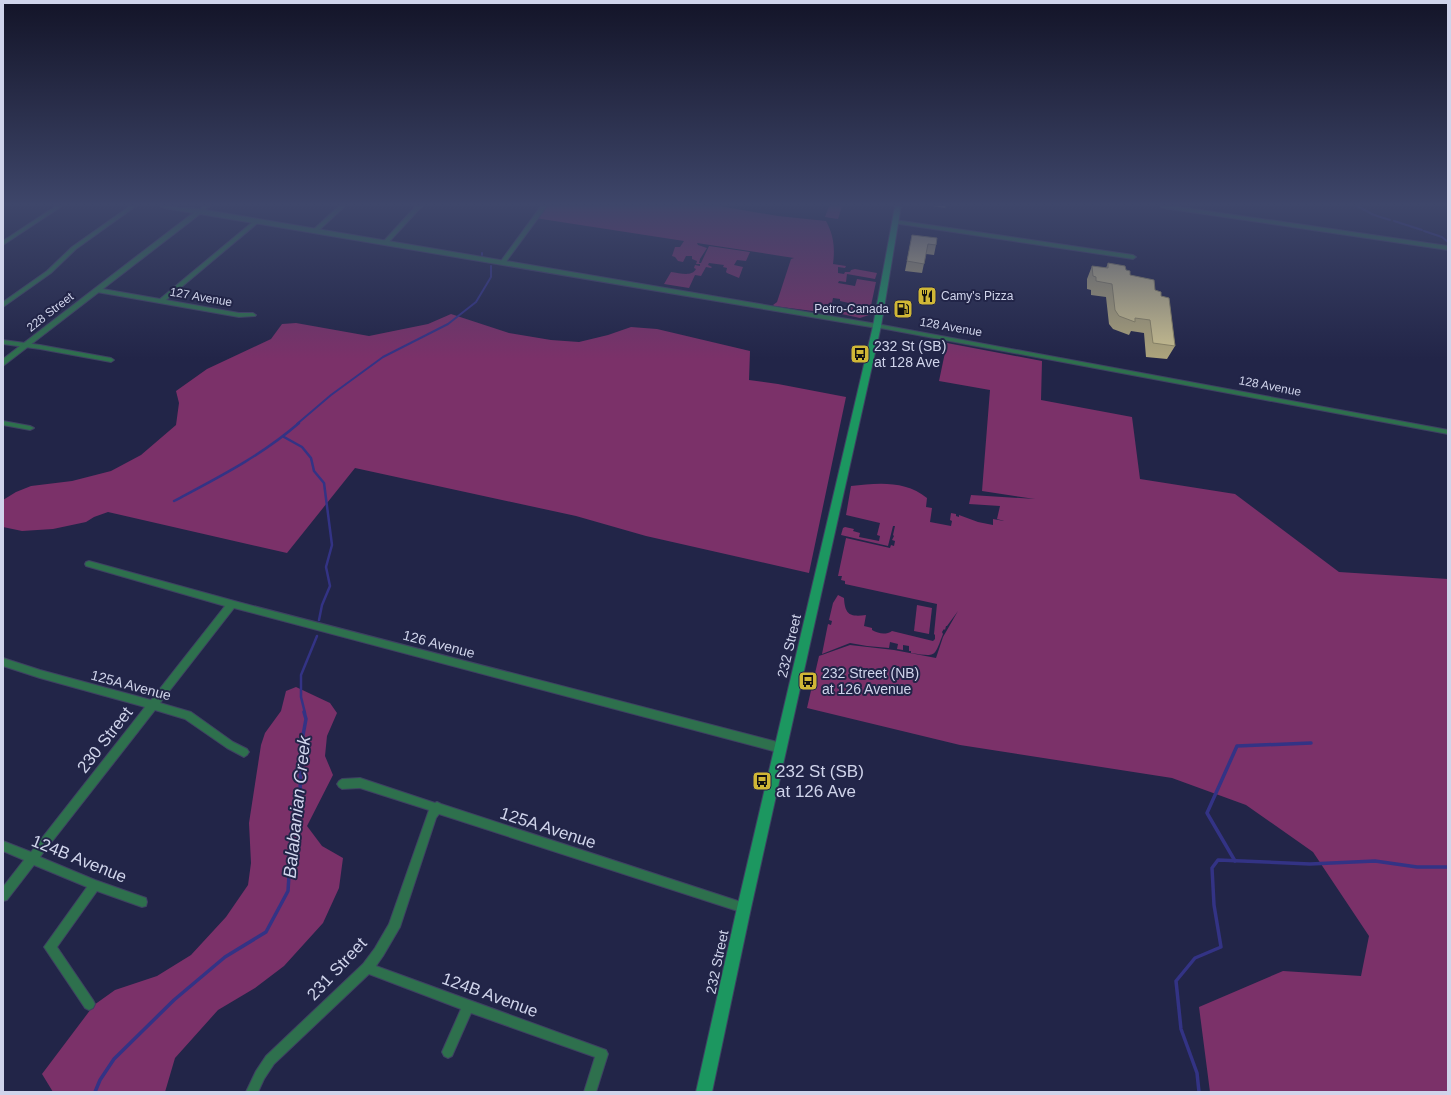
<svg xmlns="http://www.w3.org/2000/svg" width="1451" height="1095" viewBox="0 0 1451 1095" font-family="Arial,sans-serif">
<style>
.green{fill:#7b3169}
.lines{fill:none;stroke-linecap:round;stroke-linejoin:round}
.stream-far2{stroke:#333385;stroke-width:2}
.stream-far1{stroke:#333385;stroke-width:2.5}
.stream{stroke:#333385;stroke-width:3.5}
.minor-casing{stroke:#3e4162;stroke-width:2}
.tertiary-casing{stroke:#3e4162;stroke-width:2}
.secondary-casing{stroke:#3e4162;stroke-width:2}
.minor{fill:#2e704d;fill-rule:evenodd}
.tertiary{fill:#2e704d;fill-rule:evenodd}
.secondary{fill:#1c9760;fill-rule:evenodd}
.wall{fill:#ada47c}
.building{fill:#c9bf90;stroke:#8d8665}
.labels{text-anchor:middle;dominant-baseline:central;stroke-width:4;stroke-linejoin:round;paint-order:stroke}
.far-poi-label{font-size:12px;fill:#d0d4eb;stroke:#222548;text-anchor:start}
.far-street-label{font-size:12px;fill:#d0d4eb;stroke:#222548}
.poi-label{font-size:14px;fill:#d0d4eb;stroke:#222548;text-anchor:start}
.street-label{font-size:14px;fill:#d0d4eb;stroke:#222548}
.near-street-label{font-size:17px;fill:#d0d4eb;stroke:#222548}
.near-poi-label{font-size:17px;fill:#d0d4eb;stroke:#222548;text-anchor:start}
.near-water-label{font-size:18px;font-style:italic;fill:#d2d6ee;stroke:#222548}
</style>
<rect width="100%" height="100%" fill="#222548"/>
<g class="green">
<path d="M544 206H719L778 216 826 221C834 236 835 248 833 264L846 266 845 268 838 267V273L844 274 845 272H850L851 270 855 269 877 273 875 279 847 274 846 282 839 281 838 283 855 286 857 279 876 282 869 315 860 318 837 313V310L839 306 848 308 850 305 849 303 840 301V299L833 298 830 313H828L774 306 773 305 777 302 791 259 794 258 697 243 698 245 707 248 700 259 699 263H701L709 246 750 252 746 261 737 260 734 265 743 267 739 278 727 273 726 272 727 268 723 267 724 265 709 263 708 265 712 267 711 268 706 267 701 276 695 275 689 288 664 284 671 272C680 273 692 277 696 269L694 268 695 265 700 266V264H696L697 261 692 259V256H686L683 262 678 261 675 257 672 256 675 247H680L684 241 535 218Z"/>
<path d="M829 206H842L838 219 825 217Z"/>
<path d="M451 314 509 333 551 340 579 342 608 335 631 327 657 329 750 351 749 380 778 384 846 397 809 573 646 536 576 516 355 468 287 553 108 512 94 517 86 522 53 529 22 531 3 527V500L16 492 31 486 72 481 111 471 141 455 176 425 179 403 176 391 207 369 271 339 282 324 296 323 369 336 428 324Z"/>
<path d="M947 343 1042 361 1041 400 1132 417 1140 479 1235 494 1339 572 1448 579V1092H1210L1199 1007 1283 971 1361 976 1369 936 1313 852 1246 805 1172 778 960 745 807 708 819 656 850 645 894 650 936 658 943 637 958 611 947 626H946L945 630 944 629 942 632 943 634C934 657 937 657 911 653V651H909V646L903 645V650L897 649 898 644 890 642 889 648 867 646 850 643 822 654 828 624 831 625 832 621 829 620 833 603 838 595 844 598C845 615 850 617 866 615L864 626 872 628V630C879 634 886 635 892 631L933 641 935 639V635L934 634 937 604 845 584V581L841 580 842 576H838L846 538 890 548 891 545 894 546 895 541 892 540 894 536 893 535 895 526H893L888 546 841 535 843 528 845 527 854 529 853 531 860 533 859 537 879 541 880 536 877 535 880 523 846 515 851 486C877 483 905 480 927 498L926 507 932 508 930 522 951 526 952 521 950 520 951 513 956 514V516L959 517V515L978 522 993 525V519L1004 521 997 519 1000 506 969 504 971 495 1035 499 982 491 990 390 939 381Z"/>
<path d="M917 605 932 608 929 634 914 631Z"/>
<path d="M296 687 330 703 337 713 327 736 325 756 333 775 307 826 322 846 343 858 339 888 323 923 284 966 255 988 218 1010 175 1058 165 1092H53L42 1074 94 1005 115 990 157 976 191 955 226 917 248 885 251 863 249 823 261 745 265 733 281 711 286 691Z"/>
</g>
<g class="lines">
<g class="stream-far2">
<path d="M1357 206 1374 215 1390 220"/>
<path d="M1394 221 1422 230"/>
<path d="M1424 231 1442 237 1448 242"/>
<path d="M482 253V255"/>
<path d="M297 424 331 395 383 357 448 324 476 302 491 277V266"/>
</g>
<g class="stream-far1">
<path d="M284 437 302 447 311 458 314 471 324 483 332 545 326 567 330 586 322 605 319 620"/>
<path d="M174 501C217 478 261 456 299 423"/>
<path d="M305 713 301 697V675L317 636"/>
</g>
<g class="stream">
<path d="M1235 861 1207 813 1237 746 1311 743"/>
<path d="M95 1092 100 1080 114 1059 174 1000 225 957 266 932 288 891 292 829 300 799 301 746 306 719 304 712"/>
<path d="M1199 1092 1197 1073 1181 1029 1176 981 1195 958 1221 947 1214 905 1212 868 1218 860 1310 864 1375 861 1417 867H1448"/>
</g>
<g class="minor-casing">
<g id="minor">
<path d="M56 206H62L3 245V241Z"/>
<path d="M130 206H136L76 249 51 273 3 307V302L47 271 72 247Z"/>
<path d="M204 206H210L202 212H198V210Z"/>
<path d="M339 206H345L317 232H313V230Z"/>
<path d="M416 206H422L387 244H383V242Z"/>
<path d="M541 206H547L505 263H501V261Z"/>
<path d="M1160 206H1173L1448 246V250L1163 208Z"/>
<path d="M255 220 260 221 166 300 239 313H253L256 315 255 316 239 317 97 292 94 290 97 288 160 299Z"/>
<path d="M895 220 1133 255 1136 257 1133 259 893 223 892 222Z"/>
<path d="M877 324 1448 430V434L875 327V325Z"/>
<path d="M3 340 40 345 111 358 114 360 111 362 40 349 3 344Z"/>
<path d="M3 421 30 426 34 428 30 430 3 425Z"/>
<path d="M89 561 238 602 781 743 784 745 786 748 784 751 781 753 234 608 160 703 191 712 233 742 247 749 249 752 247 755 244 757 227 748 185 719 155 710 40 857 95 880 146 898 147 902 146 906 142 907 97 891 57 947 93 1000 95 1004 93 1008 89 1010 85 1008 44 947 87 887 34 865 7 900 3 901V887L24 860 3 851V841L31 852 145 707 40 678 3 666V658L40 670 151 700 225 606 86 566 85 564 86 562Z"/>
<path d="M360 778 435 803 437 802 441 804 744 903 748 904 749 908 748 912 744 913 439 814 436 818 400 927 383 956 376 966 606 1050 608 1054 596 1092H584L595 1057 471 1013 452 1056 448 1058 444 1056 442 1052 461 1009 369 974 274 1064 264 1079 258 1092H246L256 1071 266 1056 363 964 375 948 389 924 429 810 360 788 342 789 339 787 337 784 339 781 342 779Z"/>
</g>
</g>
<g class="tertiary-casing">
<path id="tertiary" d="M161 206 200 209 877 324 881 326 877 328 200 214 3 366V359L193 213 164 208Z"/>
</g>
<g class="secondary-casing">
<path id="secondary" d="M895 206H901L881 326 751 908 712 1092H696L737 908 873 326Z"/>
</g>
<use href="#minor" class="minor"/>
<use href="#tertiary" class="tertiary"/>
<use href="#secondary" class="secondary"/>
</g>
<g class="wall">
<path d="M932 206H946L945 208Z"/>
<path d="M912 235 936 245 934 255 926 254 922 273 905 271Z"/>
<path d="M1108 263 1126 270 1130 275 1155 290 1161 296 1175 346 1167 359 1146 357 1144 333 1131 331 1129 335 1113 329 1109 324 1106 297 1091 295V290L1087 289V279L1092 266 1106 268Z"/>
</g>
<g class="building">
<path d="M912 235 937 238 936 245 928 244 924 264 907 261Z"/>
<path d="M1108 263 1125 266 1126 270 1130 271V275L1154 280 1155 290 1161 292V296L1169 298 1175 346 1153 343 1150 320 1135 318V322L1119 316 1115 310 1112 284 1096 281V277L1093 276 1092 266 1108 268Z"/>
</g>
<linearGradient id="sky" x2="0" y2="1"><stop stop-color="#131428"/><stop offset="0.57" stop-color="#3e466a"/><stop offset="1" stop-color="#3e466a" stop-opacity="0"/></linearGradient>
<rect width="1451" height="359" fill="url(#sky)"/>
<defs>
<g id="restaurant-square" transform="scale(1)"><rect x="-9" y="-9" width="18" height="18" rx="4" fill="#d0b736" stroke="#222548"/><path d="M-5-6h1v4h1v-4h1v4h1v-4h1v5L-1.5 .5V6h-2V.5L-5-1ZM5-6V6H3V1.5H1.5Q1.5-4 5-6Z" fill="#111"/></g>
<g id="fuel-square" transform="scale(1)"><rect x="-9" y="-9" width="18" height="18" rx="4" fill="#d0b736" stroke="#222548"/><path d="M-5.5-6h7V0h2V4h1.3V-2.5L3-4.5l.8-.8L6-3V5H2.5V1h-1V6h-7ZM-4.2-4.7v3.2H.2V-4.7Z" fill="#111"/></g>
<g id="bus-square" transform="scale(1)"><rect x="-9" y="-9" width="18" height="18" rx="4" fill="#d0b736" stroke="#222548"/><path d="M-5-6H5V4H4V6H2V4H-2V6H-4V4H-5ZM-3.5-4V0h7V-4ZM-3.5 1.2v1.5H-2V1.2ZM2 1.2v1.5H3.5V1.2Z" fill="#111"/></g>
</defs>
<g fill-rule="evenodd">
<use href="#restaurant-square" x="927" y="296"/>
<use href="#fuel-square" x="903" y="309"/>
<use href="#bus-square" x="860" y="354"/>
<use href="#bus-square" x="808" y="681"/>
<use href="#bus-square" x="762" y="781"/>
</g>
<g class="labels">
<g class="far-poi-label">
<text x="941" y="296">Camy's Pizza</text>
<text x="889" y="309" text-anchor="end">Petro-Canada</text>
</g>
<g class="far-street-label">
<text transform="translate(201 297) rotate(10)">127 Avenue</text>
<text transform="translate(50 312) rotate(-38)">228 Street</text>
<text transform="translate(951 327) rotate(10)">128 Avenue</text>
<text transform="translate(1270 386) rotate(11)">128 Avenue</text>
</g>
<g class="poi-label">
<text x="874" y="346">232 St (SB)<tspan x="874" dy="16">at 128 Ave</tspan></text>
<text x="822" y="673">232 Street (NB)<tspan x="822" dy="16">at 126 Avenue</tspan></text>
</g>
<g class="street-label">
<text transform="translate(439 644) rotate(15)">126 Avenue</text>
<text transform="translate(789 646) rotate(-77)">232 Street</text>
<text transform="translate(131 685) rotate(15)">125A Avenue</text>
<text transform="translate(717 962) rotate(-78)">232 Street</text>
</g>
<g class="near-street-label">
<text transform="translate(105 740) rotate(-52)">230 Street</text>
<text transform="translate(548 828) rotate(18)">125A Avenue</text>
<text transform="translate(79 859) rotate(22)">124B Avenue</text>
<text transform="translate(337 969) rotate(-47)">231 Street</text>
<text transform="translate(490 995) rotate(20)">124B Avenue</text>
</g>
<g class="near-poi-label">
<text x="776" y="771">232 St (SB)<tspan x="776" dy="20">at 126 Ave</tspan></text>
</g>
<g class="near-water-label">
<text transform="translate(297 807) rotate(-84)">Balabanian Creek</text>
</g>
</g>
<rect width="1451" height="1095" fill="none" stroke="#d0d4eb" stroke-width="8"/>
</svg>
